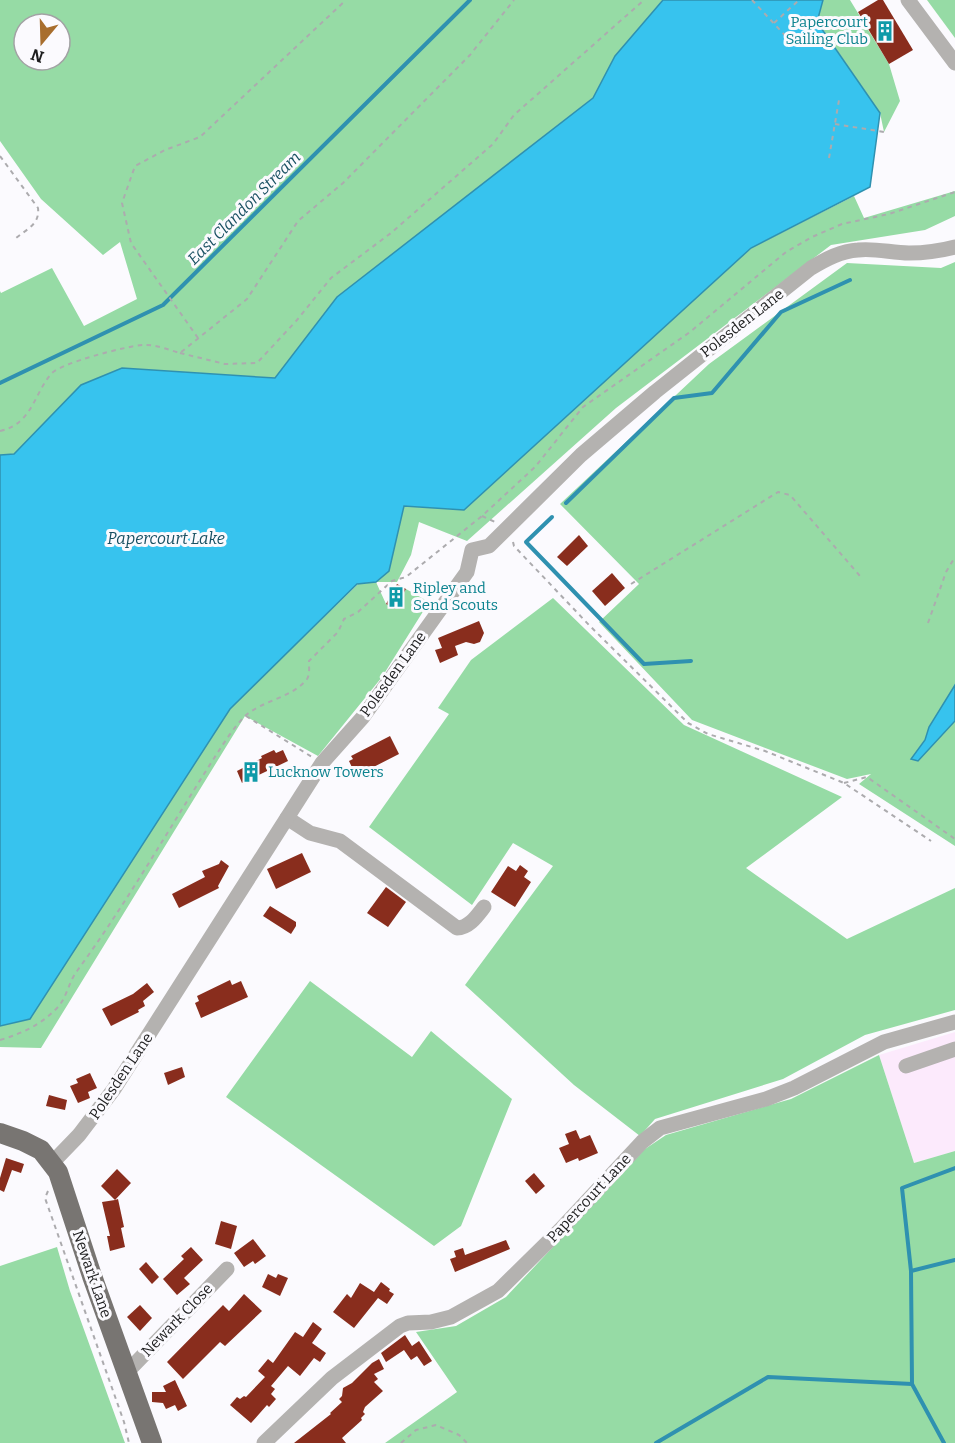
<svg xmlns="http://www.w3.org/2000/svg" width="955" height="1443" viewBox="0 0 955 1443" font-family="Bitter,serif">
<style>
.commercial{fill:#fceafc}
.green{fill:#96dba5;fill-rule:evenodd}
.water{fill:#37c3ee;stroke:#2f91b0;stroke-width:1.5}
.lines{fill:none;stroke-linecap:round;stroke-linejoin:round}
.stream{stroke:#2f91b0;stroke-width:4}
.building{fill:#892d1d}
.path{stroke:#acabae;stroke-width:2;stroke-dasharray:4.5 4.5;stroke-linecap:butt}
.minor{stroke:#b4b2b0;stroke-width:15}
.major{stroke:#787572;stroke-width:20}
.labels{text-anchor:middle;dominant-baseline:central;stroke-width:6;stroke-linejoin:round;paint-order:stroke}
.culture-label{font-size:15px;fill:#0d838f;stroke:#fbfafe;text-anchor:start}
.street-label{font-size:15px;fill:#1d1d1e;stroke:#fbfafe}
.water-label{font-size:16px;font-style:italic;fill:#195062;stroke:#fbfafe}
</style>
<rect width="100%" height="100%" fill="#fbfafe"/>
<path class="commercial" d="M955 1032V1151L914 1163 879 1055Z"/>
<g class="green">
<path d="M0 0H664L615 56 593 98 337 297 275 378 122 368 14 454 0 455V291L1 293 52 268 84 326 137 299 120 242 103 255 41 199 0 141ZM24 24H60V60H24Z"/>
<path d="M823 0H850L889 64 900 101 884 132 880 113 817 21Z"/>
<path d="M927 0H955V38Z"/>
<path d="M955 191V216L925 230 831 245 616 408 467 541 419 522 411 555 397 582H376L386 604 395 609 406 589 429 602 382 677 318 756 245 716 41 1048 0 1047V1026L30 1019 230 709 358 584 376 582 389 571 404 506 464 510 751 248 854 196 864 218Z"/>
<path d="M955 262V846L859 784 871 774 847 779 692 720 599 622 639 584 560 504 709 364 847 263 941 268Z"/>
<path d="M553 598 684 725 842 797 746 868 847 939 955 888V1010L865 1035 783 1079 655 1119 640 1136 574 1085 465 985 553 866 513 843 472 905 369 827 449 714 438 708 471 660Z"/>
<path d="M310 981 412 1057 431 1031 512 1099 461 1226 434 1246 226 1097Z"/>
<path d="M879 1055 914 1163 955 1151V1443H385L457 1392 416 1332 456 1326 506 1297 645 1149 666 1135 791 1099Z"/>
<path d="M57 1247 70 1291 125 1443H0V1266Z"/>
</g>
<g class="water">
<path d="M663 0H823L817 22 880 113 870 187 751 248 464 510 404 506 389 571 376 582 357 584 230 709 30 1019 0 1026V455L14 454 81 385 122 368 275 378 337 297 593 98 615 56Z"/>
<path d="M955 685V721L918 761 911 759 925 740 929 727Z"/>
</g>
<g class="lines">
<g class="stream">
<path d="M0 383 163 305 470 0"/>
<path d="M566 503 674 398 712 393 781 312 850 280"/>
<path d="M552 517 526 542 644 664 691 661"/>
<path d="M911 1271 955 1260"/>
<path d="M912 1384 944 1443"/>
<path d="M656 1443 768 1377 912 1384 911 1271 902 1188 955 1168"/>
</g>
</g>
<g class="building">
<path d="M878 0H883L913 50 889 64 858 12Z"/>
<path d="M579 535 588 546 567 566 557 557Z"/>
<path d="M612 573 625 588 605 606 592 591Z"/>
<path d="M397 584 406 589 395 609 386 604Z"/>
<path d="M479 621 484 633 480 642 474 644 466 642 455 646 458 655 440 663 435 650 442 648 438 638Z"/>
<path d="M390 736 399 754 356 776 349 761 353 759 351 756Z"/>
<path d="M274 750 276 753 283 750 288 761 242 783 237 771 262 758 261 756Z"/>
<path d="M302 853 311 872 276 889 267 869Z"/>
<path d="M221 860 229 866 218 886 219 888 179 908 172 894 205 877 202 871 219 864Z"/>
<path d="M520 865 528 871 524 877 531 882 515 907 491 892 508 866 516 871Z"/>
<path d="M386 887 406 902 388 927 367 913Z"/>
<path d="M270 906 296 922V926L291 934 263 916Z"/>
<path d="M230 980 232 985 241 981 248 997 201 1018 195 1003 199 1001 197 996Z"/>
<path d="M147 983 154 992 143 1001 145 1006 138 1010 139 1012 111 1026 102 1009 133 994Z"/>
<path d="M182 1067 185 1077 168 1085 164 1073Z"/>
<path d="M90 1073 97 1088 88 1092 90 1098 78 1103 70 1086 78 1083 76 1079Z"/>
<path d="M49 1095 67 1100 65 1110 46 1106Z"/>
<path d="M576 1130 580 1139 590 1135 598 1153 579 1161 578 1158 566 1163 559 1148 569 1144 565 1134Z"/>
<path d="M6 1158 24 1164 21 1173 12 1170 4 1192 0 1190V1178Z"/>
<path d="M117 1169 131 1183 115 1200 118 1199 124 1227 121 1228 125 1247 110 1251 107 1236H110L102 1202 115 1200 101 1186Z"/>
<path d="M534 1173 545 1186 536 1194 525 1181Z"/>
<path d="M221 1221 237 1226 231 1249 215 1244Z"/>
<path d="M253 1239 266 1256 255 1264 253 1261 244 1267 234 1253Z"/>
<path d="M506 1240 510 1249 455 1272 450 1259 456 1257 454 1251 463 1248 465 1255Z"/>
<path d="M191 1247 203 1260 184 1278 190 1284 177 1295 163 1279 184 1259 181 1256Z"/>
<path d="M146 1262 159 1277 152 1284 139 1269Z"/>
<path d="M268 1274 276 1278 278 1274 288 1278 280 1296 262 1287Z"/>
<path d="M381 1282 390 1289 389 1291 394 1294 387 1304 378 1298 354 1328 333 1312 347 1294 351 1298 360 1283 374 1292Z"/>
<path d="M244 1294 262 1311 225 1346 220 1342 183 1379 167 1362 223 1305 229 1311Z"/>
<path d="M140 1305 152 1318 140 1331 127 1317Z"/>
<path d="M313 1322 322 1329 312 1343 326 1353 320 1362 314 1358 300 1376 288 1366 271 1386 275 1389 271 1394 276 1399 269 1407 267 1405 251 1423 230 1405 237 1397 240 1399 244 1396 246 1397 265 1377 258 1371 268 1359 273 1363 295 1332 303 1337Z"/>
<path d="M405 1335 412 1346 419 1341 432 1361 424 1366 417 1356 411 1360 404 1350 386 1362 381 1353Z"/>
<path d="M379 1359 384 1369 374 1374 378 1379 374 1382 383 1391 365 1407 363 1412 365 1414 361 1418 362 1420 342 1438 346 1443H294L331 1414 330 1413 342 1402 339 1399 342 1396 343 1388 352 1383 372 1363Z"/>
<path d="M175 1380 187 1406 178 1411 175 1405 166 1409 163 1403 152 1402V1392H166L163 1386Z"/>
</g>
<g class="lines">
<g class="path">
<path d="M752 0 793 44"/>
<path d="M774 23 799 0"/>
<path d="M835 124 884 132"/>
<path d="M0 156 38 208C40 224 27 229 16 238"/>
<path d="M829 158 839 100"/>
<path d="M198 338 131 243 122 203 135 166 165 150 200 137 346 0"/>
<path d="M180 353 225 364 257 363 297 320 331 278 391 233 493 144 514 115 644 0"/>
<path d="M0 431C32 424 34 394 51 374 60 363 127 346 143 345 155 344 169 350 180 353L247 299 298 221 343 183 470 55 514 0"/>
<path d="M482 516 495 522"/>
<path d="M513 542 514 546 589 625 688 723 708 734 765 751 844 783 931 841"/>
<path d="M631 584 778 492 790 495 860 576"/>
<path d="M928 623 946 572 955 557"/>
<path d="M246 716 312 757"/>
<path d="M844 783 867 777 955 839"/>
<path d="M0 1040C23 1033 41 1025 58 1007 67 997 69 981 77 971 129 900 172 823 220 749 227 738 236 725 245 716 263 700 292 698 307 679 310 675 309 666 309 661L338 632 344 619 358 612 392 581 406 577 482 516 535 467 583 407 690 332 786 252 812 237 842 224 889 214 955 192"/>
<path d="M48 1191 45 1198 124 1422 129 1443"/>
<path d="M401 1443 416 1430 436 1425 459 1435 467 1443"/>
</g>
<g class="minor">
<path d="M908 0 955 63"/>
<path d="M287 818 310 833 340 841 457 928C469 928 477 916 484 907"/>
<path d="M906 1066 955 1049"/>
<path d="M52 1163 79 1135 114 1089 322 763 363 717 467 572 472 550 489 546 581 455 655 392 811 268C826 259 841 251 858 250 876 248 892 253 909 253 925 253 940 251 955 247"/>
<path d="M127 1372 227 1269"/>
<path d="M264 1443 332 1378 400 1326 408 1323 431 1322 451 1317 498 1291 560 1230 642 1142 660 1128 766 1099 794 1088 884 1042 955 1022"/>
</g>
<path class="major" d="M0 1133 23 1141 41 1150 58 1172 92 1276 152 1443"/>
</g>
<defs>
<g id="building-bare" transform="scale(1.62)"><path d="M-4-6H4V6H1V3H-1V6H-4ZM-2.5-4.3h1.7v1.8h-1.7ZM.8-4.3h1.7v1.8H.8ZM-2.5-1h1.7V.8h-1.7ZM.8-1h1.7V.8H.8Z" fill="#0f9aa8" stroke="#fbfafe" stroke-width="2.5" paint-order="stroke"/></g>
</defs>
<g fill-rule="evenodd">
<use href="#building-bare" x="885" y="31"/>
<use href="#building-bare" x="396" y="597"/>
<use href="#building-bare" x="251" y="772"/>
</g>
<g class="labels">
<g class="culture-label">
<text x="868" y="22" text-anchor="end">Papercourt<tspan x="868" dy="17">Sailing Club</tspan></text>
<text x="413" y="588">Ripley and<tspan x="413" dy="17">Send Scouts</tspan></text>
<text x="268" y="772">Lucknow Towers</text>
</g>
<g class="street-label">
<text transform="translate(742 323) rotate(-38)">Polesden Lane</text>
<text transform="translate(393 674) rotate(-54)">Polesden Lane</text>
<text transform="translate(121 1076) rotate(-56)">Polesden Lane</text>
<text transform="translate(589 1198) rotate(-47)">Papercourt Lane</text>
<text transform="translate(92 1274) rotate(71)">Newark Lane</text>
<text transform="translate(177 1320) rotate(-46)">Newark Close</text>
</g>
<g class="water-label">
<text transform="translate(244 208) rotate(-45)">East Clandon Stream</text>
<text x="166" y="538">Papercourt Lake</text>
</g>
</g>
<g transform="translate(42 42) rotate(199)"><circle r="28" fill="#fbfafe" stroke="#a2a2a4" stroke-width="1.5"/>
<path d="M0-4.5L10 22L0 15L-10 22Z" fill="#a86e2e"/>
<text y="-9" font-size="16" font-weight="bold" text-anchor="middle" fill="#1d1d1e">N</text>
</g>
</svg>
